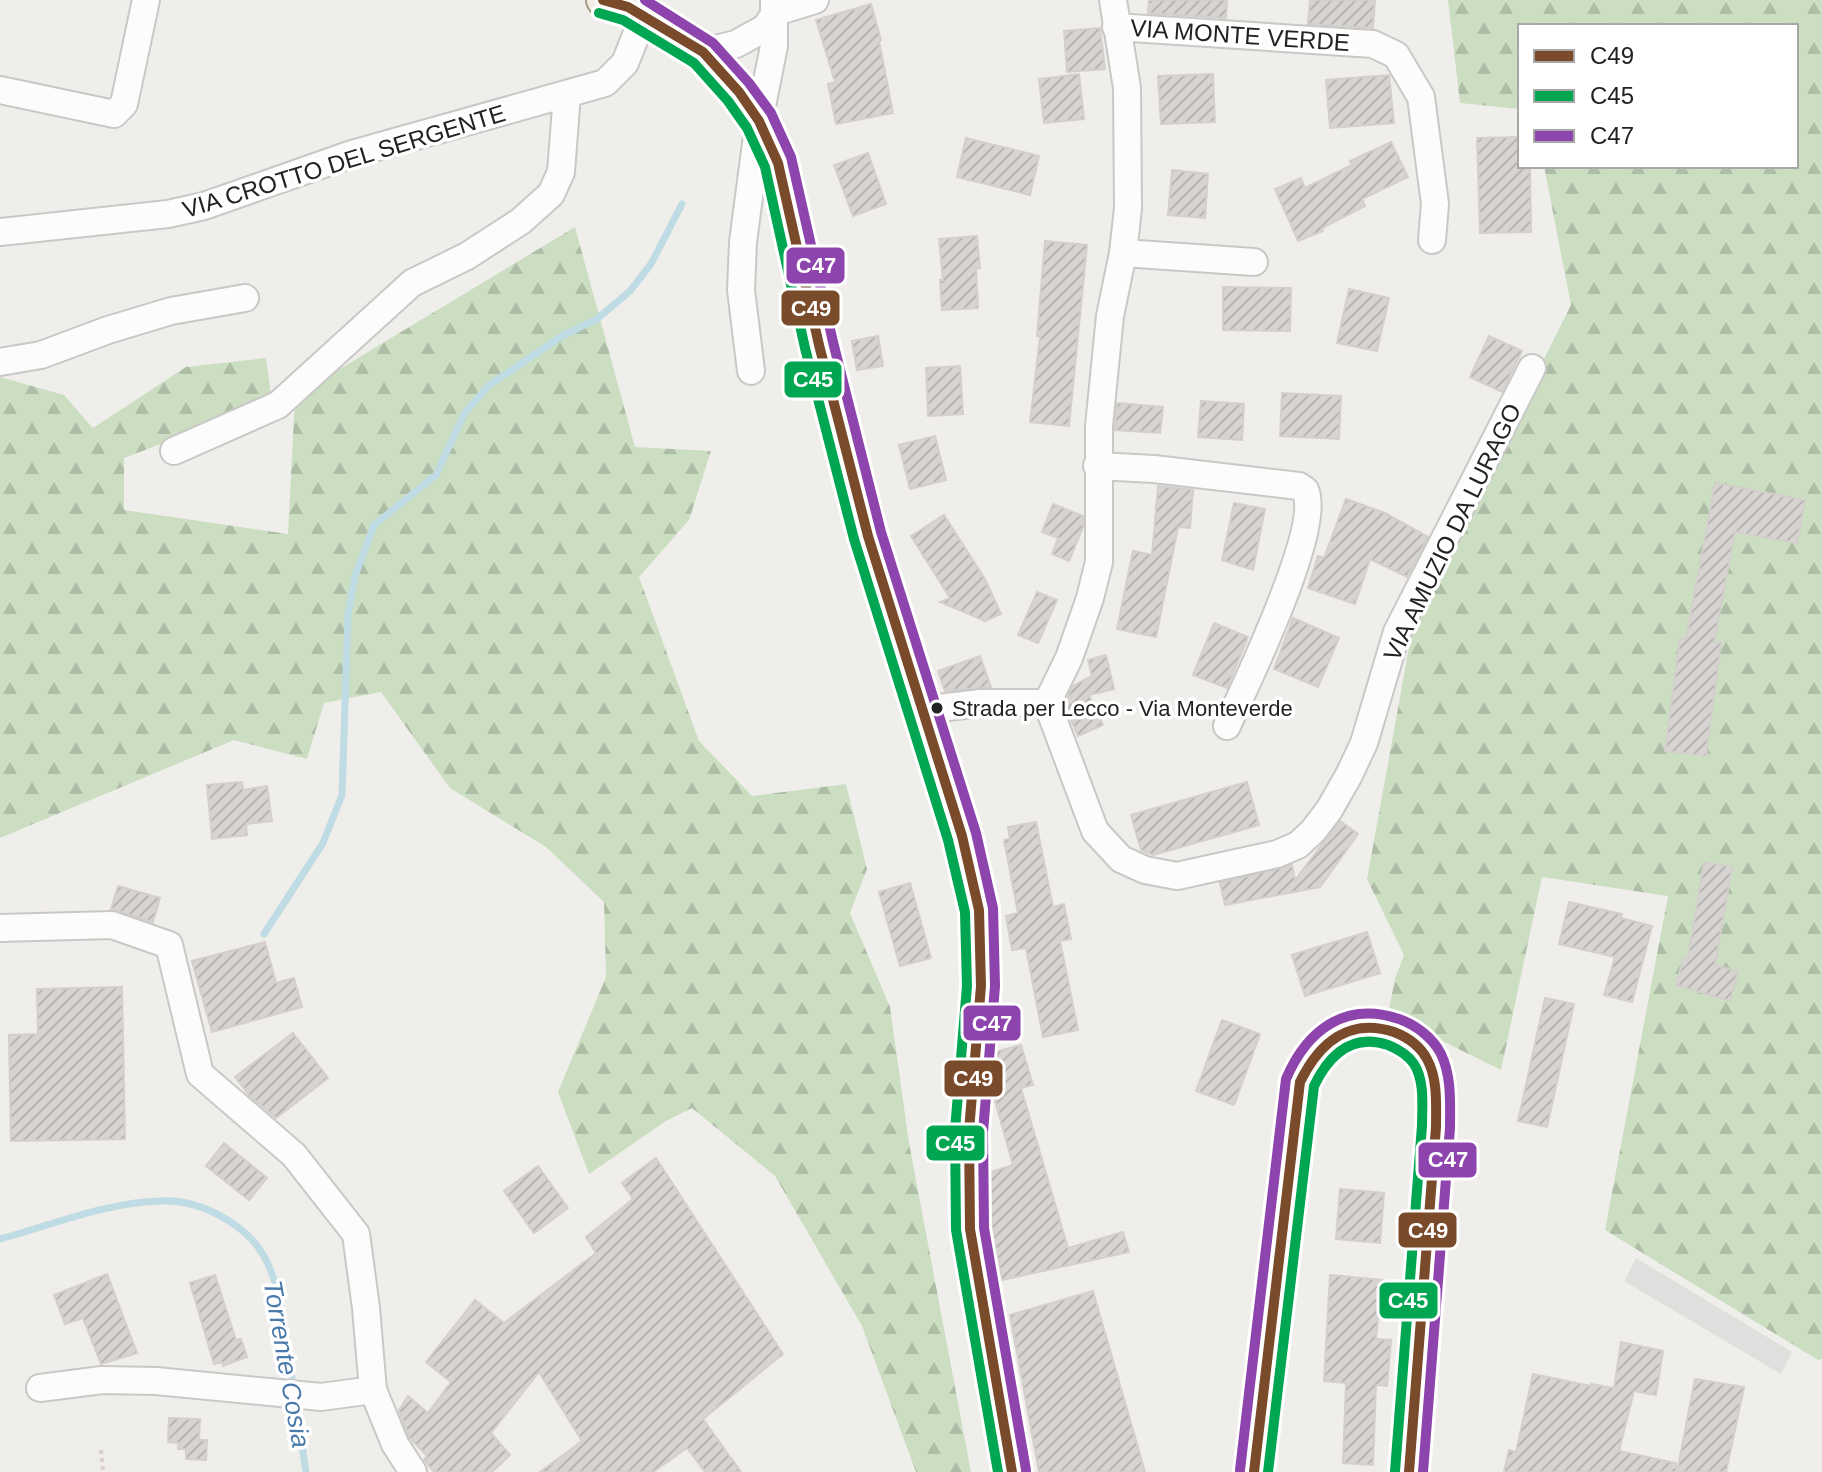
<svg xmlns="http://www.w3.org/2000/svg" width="1822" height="1472" viewBox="0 0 1822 1472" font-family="Helvetica,sans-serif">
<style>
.forest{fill:url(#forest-firs)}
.parking{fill:#e0dfde}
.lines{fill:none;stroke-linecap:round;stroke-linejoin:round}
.stream{stroke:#bfdbe3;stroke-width:7}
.building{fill:url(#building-hatch);stroke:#d3d0cc;stroke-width:2}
.minor-casing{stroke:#c9c8c7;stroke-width:30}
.major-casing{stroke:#a79c86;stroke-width:36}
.path{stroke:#dccecd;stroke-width:4;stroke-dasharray:4 4;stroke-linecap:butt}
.minor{stroke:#fdfcfc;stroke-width:26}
.major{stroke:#f3ede7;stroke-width:32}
.bus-1-casing{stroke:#fff;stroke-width:16}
.bus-2-casing{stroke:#fff;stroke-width:16}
.bus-3-casing{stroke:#fff;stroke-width:16}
.bus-1{stroke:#7a4b2a;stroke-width:10}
.bus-2{stroke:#00a651;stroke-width:10}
.bus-3{stroke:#8e44ad;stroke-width:10}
.bus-dot{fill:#222;stroke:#fff;stroke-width:3}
.labels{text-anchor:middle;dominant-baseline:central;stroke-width:7;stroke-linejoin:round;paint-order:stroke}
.bus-label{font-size:22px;fill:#222;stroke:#fff;text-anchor:start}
.street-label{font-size:24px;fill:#222;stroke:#fff}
.water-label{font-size:26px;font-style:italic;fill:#4a7aab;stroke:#fff}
.line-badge{stroke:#fff;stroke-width:3}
.badge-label{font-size:22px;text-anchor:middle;font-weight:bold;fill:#fff}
</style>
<defs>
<pattern id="forest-firs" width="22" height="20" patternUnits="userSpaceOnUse" patternTransform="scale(2)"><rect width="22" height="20" fill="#cbdec1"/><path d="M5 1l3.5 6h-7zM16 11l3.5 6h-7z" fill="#aebea6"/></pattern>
<pattern id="building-hatch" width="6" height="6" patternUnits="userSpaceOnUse" patternTransform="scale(2)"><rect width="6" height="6" fill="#d7d4d2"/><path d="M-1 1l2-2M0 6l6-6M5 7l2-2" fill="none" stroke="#b8b6b4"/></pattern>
</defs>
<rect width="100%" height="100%" fill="#f0eeeb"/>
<g class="forest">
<path d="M1448 0H1822V1359L1818 1360 1605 1230 1668 896 1542 877 1501 1070 1388 1014 1395 979 1404 955 1367 879 1414 620 1571 305 1544 166H1796V26H1520V109L1460 103Z"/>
<path d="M575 227 635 447 711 451 689 520 639 577 699 741 752 796 846 784 867 869 850 913 890 1007 909 1143 971 1472H916L862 1326 775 1176 692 1108 666 1121 589 1174 558 1092 606 977 604 902 546 847 450 788 381 692 324 703 307 759 234 740 0 838V377L64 395 93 428 186 367 266 358 272 402 124 458V510L288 534 295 396Z"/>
</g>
<path class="parking" d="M1636 1258 1792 1352 1781 1374 1624 1281Z"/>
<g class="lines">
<g class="stream">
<path d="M264 934 323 843 342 795 348 615 355 576 374 525 436 475 464 414 488 386 562 336 597 319 630 291 651 264 682 204"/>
<path d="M0 1239C52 1225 107 1202 161 1201 200 1199 250 1225 267 1262 281 1292 284 1324 289 1357 294 1395 300 1434 306 1472"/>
</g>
</g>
<g class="building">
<path d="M1149 0H1227L1226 18 1148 13Z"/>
<path d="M1310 0H1375L1373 28 1308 24Z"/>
<path d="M871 4 881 40 879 41 893 113 836 124 828 84 835 82 816 20Z"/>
<path d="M1100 28 1105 69 1067 72 1064 31Z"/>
<path d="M1079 74 1084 119 1044 123 1039 79Z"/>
<path d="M1213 74 1215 122 1161 124 1158 76Z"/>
<path d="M1389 75 1394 123 1330 128 1326 80Z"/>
<path d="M1520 137V166H1530L1531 232 1480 233 1477 138Z"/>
<path d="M966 138 1039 156 1030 195 957 177Z"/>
<path d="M1391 142 1408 177 1362 199 1365 206 1322 228 1323 231 1298 241 1275 189 1301 178 1305 188 1352 165 1350 161Z"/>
<path d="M868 153 886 204 853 216 834 165Z"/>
<path d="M1172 170 1208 174 1205 218 1168 215Z"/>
<path d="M977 236 980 268H976L978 308 942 310 940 280H943L939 239Z"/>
<path d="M1045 241 1087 245 1069 426 1030 422 1040 336H1037Z"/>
<path d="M1223 287 1291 288 1290 331 1223 330Z"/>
<path d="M1349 289 1389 298 1377 351 1337 343Z"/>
<path d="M878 336 883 366 857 370 852 341Z"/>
<path d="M1489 336 1522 351 1502 392 1470 377Z"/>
<path d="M960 366 963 414 928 416 926 368Z"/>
<path d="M1282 393 1341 396 1339 439 1280 436Z"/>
<path d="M1201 401 1244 404 1242 440 1198 437Z"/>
<path d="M1117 403 1163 407 1160 433 1115 430Z"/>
<path d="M935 436 946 480 910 489 899 445Z"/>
<path d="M1715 483 1805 500 1797 543 1735 532 1714 642 1721 643 1706 756 1665 751 1680 638 1686 639Z"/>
<path d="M1158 486 1193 490 1190 528 1178 527 1156 637 1117 629 1133 551 1152 555Z"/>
<path d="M1346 499 1385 513 1428 537 1407 577 1370 559 1355 604 1308 588 1318 556 1324 558Z"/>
<path d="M1234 503 1265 509 1253 570 1222 560Z"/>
<path d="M1053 504 1083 516V527L1069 561 1052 554 1058 538 1042 532Z"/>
<path d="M944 515 985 579 1001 614 985 621 940 602 950 598 911 536Z"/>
<path d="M1037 592 1057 600 1038 643 1018 635Z"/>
<path d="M1293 618 1339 638 1318 687 1274 669Z"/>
<path d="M1214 623 1248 637 1227 688 1193 675Z"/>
<path d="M1106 655 1114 689 1089 695 1103 725 1078 736 1064 704 1073 686 1092 676 1088 660Z"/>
<path d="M980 656 991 687 945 691 938 671Z"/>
<path d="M242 782 243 790 267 786 272 821 246 824 247 835 212 839 207 785Z"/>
<path d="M1247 782 1259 825 1153 855 1141 850 1131 815Z"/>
<path d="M1340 821 1358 834 1320 887 1225 905 1220 883 1292 865 1295 880Z"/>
<path d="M1036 822 1053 907 1064 904 1071 939 1060 941 1078 1030 1043 1037 1026 948 1012 950 1006 916 1018 913 1004 840 1010 839 1008 827Z"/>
<path d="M1704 862 1732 867 1715 965 1738 972 1730 1001 1676 985 1684 957 1688 958Z"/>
<path d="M910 883 931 958 900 966 879 892Z"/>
<path d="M118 886 160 898 153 922 111 909Z"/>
<path d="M1569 902 1622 914 1621 918 1652 926 1632 1002 1604 995 1615 957 1559 944Z"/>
<path d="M1367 932 1380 973 1305 996 1292 955Z"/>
<path d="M265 942 276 983 294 978 302 1007 212 1032 192 961Z"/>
<path d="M122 987 125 1139 11 1141 9 1035 38 1034 37 989Z"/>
<path d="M1545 998 1574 1004 1547 1127 1518 1121Z"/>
<path d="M1222 1020 1260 1034 1234 1105 1196 1091Z"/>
<path d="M293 1033 328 1078 276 1118 249 1095 235 1077Z"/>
<path d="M1021 1045 1033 1085 1021 1088 1068 1248 1123 1232 1129 1252 1002 1280 992 1229 988 1173 1013 1165 992 1090 995 1052Z"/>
<path d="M224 1143 267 1178 249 1200 206 1166Z"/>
<path d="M656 1158 783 1354 703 1419 741 1472H705L687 1448 653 1472H540L582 1441 539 1372 491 1433 510 1455 492 1472H434L424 1460 427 1456 409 1437 399 1410 408 1396 428 1413 451 1382 426 1362 475 1300 504 1323 596 1253 586 1237 633 1199 622 1183Z"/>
<path d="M538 1166 568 1208 534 1233 504 1191Z"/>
<path d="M1340 1189 1384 1193 1380 1243 1336 1239Z"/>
<path d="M107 1274 137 1353 101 1364 83 1318 65 1324 54 1295Z"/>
<path d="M215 1275 236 1340 241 1339 247 1357 223 1366 222 1362 214 1364 190 1283Z"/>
<path d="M1330 1275 1382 1280 1376 1339 1391 1340 1387 1386 1376 1385 1373 1465 1343 1463 1346 1383 1324 1381Z"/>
<path d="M1093 1291 1145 1472H1039L1010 1315Z"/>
<path d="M1621 1342 1663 1351 1656 1395 1634 1391 1619 1451 1676 1463V1472H1504L1509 1450 1516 1452 1533 1374 1591 1386V1384L1614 1388Z"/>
<path d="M1695 1379 1744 1387 1726 1472H1677Z"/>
<path d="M169 1418 200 1419 199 1440H207L206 1460 186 1459V1449H178L179 1443 168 1442Z"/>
</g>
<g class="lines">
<g class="minor-casing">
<g id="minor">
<path d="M1116 27 1373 44 1396 55 1421 97 1435 204 1432 240"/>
<path d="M703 52 736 44 765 28 776 12 815 0"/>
<path d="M0 90 114 114 124 104 146 0"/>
<path d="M0 232 168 214 204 206 352 154 605 83 625 63 644 15"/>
<path d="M1123 253 1254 262"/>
<path d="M0 362 41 355 108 330 171 311 245 298"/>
<path d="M751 371 741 290 743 242 759 121 774 46V0"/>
<path d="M174 451 278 405 412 283 467 256 521 221 551 194 561 172 567 94"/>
<path d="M1097 466 1154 469 1299 486 1305 490C1323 527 1246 684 1227 726"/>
<path d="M1047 703 1095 831 1121 859 1145 870 1177 876 1277 854 1298 845 1313 831 1329 810 1349 775 1364 743 1397 632 1532 368"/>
<path d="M922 710 981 703H1047L1069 658 1090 598 1099 562V426L1110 316 1123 253 1128 208 1127 88 1113 0"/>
<path d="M0 928 112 925 169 945 200 1074 294 1155 356 1234 366 1308 373 1390 395 1444 413 1472"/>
<path d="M40 1388 102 1380 156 1381 321 1397 373 1390"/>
</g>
</g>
<g class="major-casing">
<g id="major">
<path d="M603 0 628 7 660 24 703 52 739 92 759 121 778 163 819 345 868 536 962 836 979 910 981 986 969 1131 970 1229 1012 1472"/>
<path d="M1254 1472 1300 1082C1317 1041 1351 1014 1396 1033 1409 1038 1421 1047 1428 1060 1438 1081 1436 1104 1436 1127L1409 1472"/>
</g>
</g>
<path class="path" d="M101 1450 103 1472"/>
<use href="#minor" class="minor"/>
<use href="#major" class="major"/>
<g class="bus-1-casing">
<g id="bus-1">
<path d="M603 0 628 7 703 52 739 92 759 121 778 163 819 345 868 536 962 836 979 910 981 986 969 1131 970 1229 1012 1472"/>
<path d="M1254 1472 1300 1082C1319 1043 1349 1017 1394 1032 1407 1037 1420 1046 1427 1059 1438 1079 1436 1105 1436 1127L1409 1472"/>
</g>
</g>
<g class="bus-2-casing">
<g id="bus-2">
<path d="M599 13 623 20 694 63 728 101 747 128 765 167 805 348 854 539 948 840 965 912 967 986 955 1130 956 1230 998 1472"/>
<path d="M1268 1472 1314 1086C1329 1055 1352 1033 1388 1045 1398 1049 1408 1055 1414 1064 1425 1081 1422 1106 1422 1126L1395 1471"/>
</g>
</g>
<g class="bus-3-casing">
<g id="bus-3">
<path d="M645 0 713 43 749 83 771 113 791 157 833 342 881 532 976 833 993 908 995 986 983 1132 984 1228 1026 1470"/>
<path d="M1240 1470 1286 1079C1307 1030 1345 1001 1399 1019 1416 1025 1433 1038 1441 1054 1452 1077 1450 1104 1450 1128L1423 1472"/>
</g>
</g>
<use href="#bus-1" class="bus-1"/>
<use href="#bus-2" class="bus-2"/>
<use href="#bus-3" class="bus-3"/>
</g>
<circle class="bus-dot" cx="937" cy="708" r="7"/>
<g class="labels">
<g class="bus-label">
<text x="952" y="708">Strada per Lecco - Via Monteverde</text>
</g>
<g class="street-label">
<text transform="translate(1240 35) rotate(4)">VIA MONTE VERDE</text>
<text transform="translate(344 161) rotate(-17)">VIA CROTTO DEL SERGENTE</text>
<text transform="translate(1452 532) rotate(-64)">VIA AMUZIO DA LURAGO</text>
</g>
<g class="water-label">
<text transform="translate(287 1364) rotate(80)">Torrente Cosia</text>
</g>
</g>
<g class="line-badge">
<rect x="785" y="246" width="61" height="39" rx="8" fill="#8e44ad"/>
<rect x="780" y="289" width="61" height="38" rx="8" fill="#7a4b2a"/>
<rect x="783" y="360" width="60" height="39" rx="8" fill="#00a651"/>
<rect x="962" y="1004" width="60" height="38" rx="8" fill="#8e44ad"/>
<rect x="943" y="1059" width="61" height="39" rx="8" fill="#7a4b2a"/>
<rect x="925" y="1124" width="61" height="38" rx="8" fill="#00a651"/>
<rect x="1417" y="1141" width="61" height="38" rx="8" fill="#8e44ad"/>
<rect x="1397" y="1211" width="61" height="38" rx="8" fill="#7a4b2a"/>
<rect x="1378" y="1281" width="61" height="39" rx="8" fill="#00a651"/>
</g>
<g class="badge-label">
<text x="816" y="273">C47</text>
<text x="811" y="316">C49</text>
<text x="813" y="387">C45</text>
<text x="992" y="1031">C47</text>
<text x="973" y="1086">C49</text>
<text x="955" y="1151">C45</text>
<text x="1448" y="1167">C47</text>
<text x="1428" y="1238">C49</text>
<text x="1408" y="1308">C45</text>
</g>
<rect x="1518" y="24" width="280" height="144" fill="#ffffff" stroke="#a7a7a7" stroke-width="2"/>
<rect x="1534" y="50" width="40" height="12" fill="#7a4b2a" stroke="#a7a7a7" stroke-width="2"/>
<text x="1590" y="64" font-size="24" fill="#222222">C49</text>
<rect x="1534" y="90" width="40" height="12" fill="#00a651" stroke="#a7a7a7" stroke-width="2"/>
<text x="1590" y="104" font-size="24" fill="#222222">C45</text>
<rect x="1534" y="130" width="40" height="12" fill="#8e44ad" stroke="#a7a7a7" stroke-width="2"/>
<text x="1590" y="144" font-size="24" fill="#222222">C47</text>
</svg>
